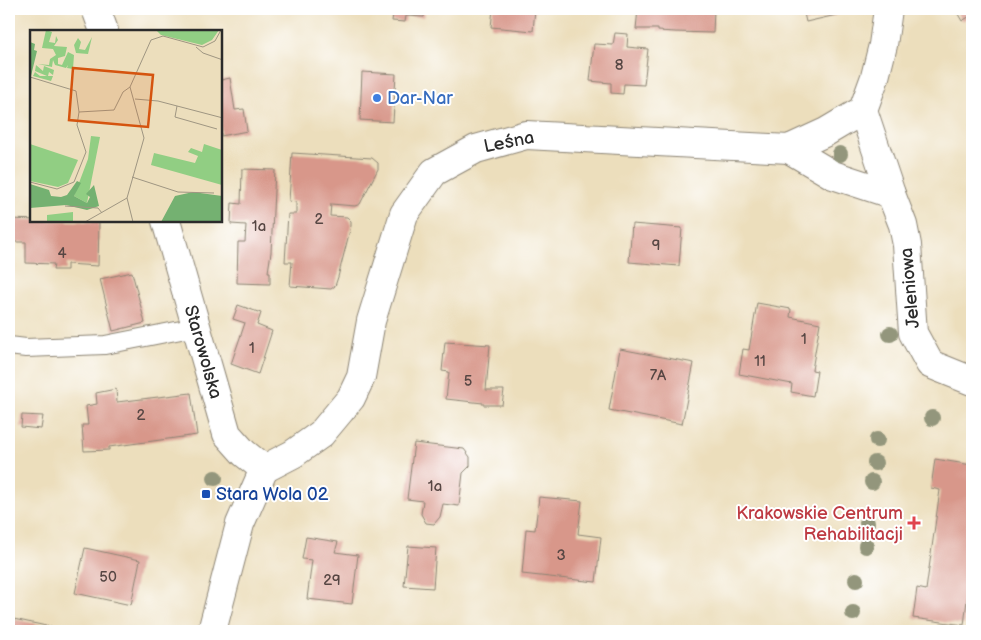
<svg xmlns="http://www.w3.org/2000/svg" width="981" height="640" viewBox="0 0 981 640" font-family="'Balsamiq Sans',sans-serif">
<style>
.building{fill:#d8978a}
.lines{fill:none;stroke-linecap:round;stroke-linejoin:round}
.lane-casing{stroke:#8c8474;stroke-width:20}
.street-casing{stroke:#8c8474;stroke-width:30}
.lane{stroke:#fff;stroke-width:18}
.street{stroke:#fff;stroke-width:28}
.tree{fill:#93967b}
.shop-dot{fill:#3f7fe0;stroke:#fff;stroke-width:2}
.transit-dot{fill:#1a4fb4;stroke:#fff;stroke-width:2}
.health-dot{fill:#e0444e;stroke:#fff;stroke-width:2}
.labels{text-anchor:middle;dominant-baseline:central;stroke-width:4;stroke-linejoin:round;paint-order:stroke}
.number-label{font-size:15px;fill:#564643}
.shop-label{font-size:18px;fill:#366cbe;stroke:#fff;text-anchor:start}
.street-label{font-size:18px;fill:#2b2b2b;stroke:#fff}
.transit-label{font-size:18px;fill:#164399;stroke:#fff;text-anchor:start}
.health-label{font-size:18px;fill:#be3a42;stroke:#fff;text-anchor:end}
.inset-road{fill:none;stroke:#9f9682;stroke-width:1}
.view{fill:#d5540f;fill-opacity:0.15;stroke:#d5540f;stroke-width:2.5}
.inset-edge{fill:none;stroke:#2b2b2b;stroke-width:2.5}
</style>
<rect width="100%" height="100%" fill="#fff"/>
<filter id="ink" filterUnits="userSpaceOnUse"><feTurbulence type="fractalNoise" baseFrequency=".02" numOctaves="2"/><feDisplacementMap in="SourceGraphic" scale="10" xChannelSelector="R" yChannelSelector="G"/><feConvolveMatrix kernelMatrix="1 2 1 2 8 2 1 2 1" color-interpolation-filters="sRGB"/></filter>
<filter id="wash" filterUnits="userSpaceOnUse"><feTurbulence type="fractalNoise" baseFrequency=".0096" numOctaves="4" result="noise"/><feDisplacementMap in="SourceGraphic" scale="20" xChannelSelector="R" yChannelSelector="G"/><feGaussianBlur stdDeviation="1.12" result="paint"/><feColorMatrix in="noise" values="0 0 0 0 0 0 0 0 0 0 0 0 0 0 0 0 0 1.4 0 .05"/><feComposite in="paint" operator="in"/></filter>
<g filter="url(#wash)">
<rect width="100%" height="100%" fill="#ecdebc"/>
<g id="blocks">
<g class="building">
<path d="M367 9H425L424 17 406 16 405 22 392 21 393 14 367 12Z"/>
<path d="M493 9H535L533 31 491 27Z"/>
<path d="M638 9H714L713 33 675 32 658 31V29H636Z"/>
<path d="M803 9H844L845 13 806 22Z"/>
<path d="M955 9H972V15L962 21Z"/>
<path d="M615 33 628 34 627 47 648 49 644 85 624 84 623 94 611 93V83L590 81 594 44 613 45Z"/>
<path d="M362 72 396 74 393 122 360 120Z"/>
<path d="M230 78 235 110 244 109 247 131 221 136V80Z"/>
<path d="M292 153 372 158 378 163V169L360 204 355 206 331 204 330 216 347 217 351 221V226L338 277 335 286 331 289 290 286 292 262H285L288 214H296V202L289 201Z"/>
<path d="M242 169 275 170 271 252 268 272H270V284L237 283 238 242H245L246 225 231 224V222L232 203 241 204Z"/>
<path d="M9 219 99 222 98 266 67 264V270H53L54 264 26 263V242H9Z"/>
<path d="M632 224 682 228 679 266 629 262Z"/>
<path d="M132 272 145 323 113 331 100 279Z"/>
<path d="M757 303 791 309 790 317 820 323 812 370 817 371 813 396 791 392 792 384 739 374 743 349 749 350Z"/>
<path d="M238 305 261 313 257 325 272 331 258 374 231 364 245 323 233 319Z"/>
<path d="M445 342 490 345 486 390H504L502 405H483V403L446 399 449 372 442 371Z"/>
<path d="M620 349 694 363 682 424 609 410Z"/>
<path d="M116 389 117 402 191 393 197 435 109 447V450L84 451 82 425H88L86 406 97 404 96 393Z"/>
<path d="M22 415 43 416 41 429 21 427Z"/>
<path d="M414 443 464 449 470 457V466L463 473 459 506 443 504 440 517 434 524 426 523 421 514 423 501 407 499Z"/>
<path d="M935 459 972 465V559L964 625 913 618 917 588 926 590 940 490 931 488Z"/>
<path d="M539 497 582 501 578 534 601 537 596 582 522 574 526 529 535 530Z"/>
<path d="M306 537 338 542 335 552 358 555 352 604 307 599 312 560 302 559Z"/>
<path d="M408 546 436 548 433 588 404 586Z"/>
<path d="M85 548 140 560 131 605 75 593Z"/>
<path d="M9 618 51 627 50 631H9Z"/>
</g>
</g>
</g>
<g filter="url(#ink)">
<use href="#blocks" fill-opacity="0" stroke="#8c8474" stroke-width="1"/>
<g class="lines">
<g class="lane-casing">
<path id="lane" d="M9 346 26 348 105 345 196 327"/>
</g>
<g class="street-casing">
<g id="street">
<path d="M96 9 104 31"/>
<path d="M863 110 891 194 903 225 907 245 913 333 930 364 972 381"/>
<path d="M789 149 833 175 891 194"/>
<path d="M166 221 227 434 244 453 264 469"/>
<path d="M264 469 293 454 321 434 351 398 361 377 371 321 404 214 434 172 476 149 526 135 789 149 826 132 863 110 875 77 883 45 888 9"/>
<path d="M212 631 240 524 264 469"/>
</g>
</g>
<use href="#lane" class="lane"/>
<use href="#street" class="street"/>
</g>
<g class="tree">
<circle cx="840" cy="154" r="8"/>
<circle cx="890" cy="334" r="8"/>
<circle cx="932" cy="418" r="8"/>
<circle cx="877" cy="440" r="8"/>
<circle cx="875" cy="463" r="8"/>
<circle cx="215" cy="478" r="8"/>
<circle cx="872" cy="482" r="8"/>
<circle cx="867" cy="523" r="8"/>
<circle cx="866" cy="546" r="8"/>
<circle cx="856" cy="580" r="8"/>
<circle cx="853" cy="613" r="8"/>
</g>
</g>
<circle class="shop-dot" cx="377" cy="98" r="5"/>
<rect class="transit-dot" x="201" y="489" width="10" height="10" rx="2.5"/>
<path class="health-dot" d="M911.5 515.5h5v5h5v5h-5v5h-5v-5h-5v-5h5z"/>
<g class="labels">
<g class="number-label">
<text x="619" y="65">8</text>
<text x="319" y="219">2</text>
<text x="259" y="226">1a</text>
<text x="656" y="245">9</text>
<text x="62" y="253">4</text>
<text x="804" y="339">1</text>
<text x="252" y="348">1</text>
<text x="760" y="361">11</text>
<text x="658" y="375">7A</text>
<text x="468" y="381">5</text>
<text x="141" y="415">2</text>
<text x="435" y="486">1a</text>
<text x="561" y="555">3</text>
<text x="108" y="577">50</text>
<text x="332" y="580">29</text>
</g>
<g class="shop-label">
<text x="387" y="98">Dar-Nar</text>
</g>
<g class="street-label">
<text transform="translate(509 142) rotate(-11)">Leśna</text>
<text transform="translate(910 288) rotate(-95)">Jeleniowa</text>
<text transform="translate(203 352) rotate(74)">Starowolska</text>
</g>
<g class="transit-label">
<text x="216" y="494">Stara Wola 02</text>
</g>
<g class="health-label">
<text x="903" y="513">Krakowskie Centrum<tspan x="903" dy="21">Rehabilitacji</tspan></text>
</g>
</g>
<g transform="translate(30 30)">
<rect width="192" height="192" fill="#ecdebc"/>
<path d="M16 0 22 2 19 12 25 13 26 6 28 10 24 16 37 17 35 26 28 28V34L32 35 38 22 44 25 43 39 37 38 38 35 36 38 25 35 23 30 22 37 8 34 19 35 20 29 26 25 23 19 12 18ZM126 0H189L182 10 172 15 131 5ZM62 7 58 24 46 23 44 15 48 8 51 12 49 19 55 20ZM6 35 13 41 14 36 24 40 23 45 19 42 18 46H23L21 51 3 46 5 42 10 46H17L5 41ZM61 106 70 107 57 173 44 166 58 129ZM0 114 48 130 38 153 28 157 0 151ZM174 114 192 120V155L121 135 124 123 165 133 168 126 158 122 161 118 172 122ZM43 182V192H17V185Z" fill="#91ce83"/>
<path d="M0 12 5 14 4 20 7 21 1 46ZM47 151 51 153 44 166 57 173 60 167 56 164 64 155 69 176 57 180 36 175 0 178V154L19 160 21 166 31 167 37 165ZM163 162 192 166V192H131L145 166Z" fill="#74b171"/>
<path class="inset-road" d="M166 17 173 23 193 30M0 47 46 61 49 82M100 57 114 108 97 168 103 192M100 57 121 10 133 6 173 17 185 11 191 0M105 69 128 71 193 88M147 76 145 87 187 99M102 147 148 162 184 163M0 152 27 159 44 152 56 122 47 95 49 82 84 80 93 62 100 57M35 176 68 178 72 183M55 192 97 168"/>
<path class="view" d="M43 38 123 45 118 97 39 90Z"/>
<rect width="192" height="192" class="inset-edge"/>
</g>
<rect width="981" height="640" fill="none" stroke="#fff" stroke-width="30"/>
</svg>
